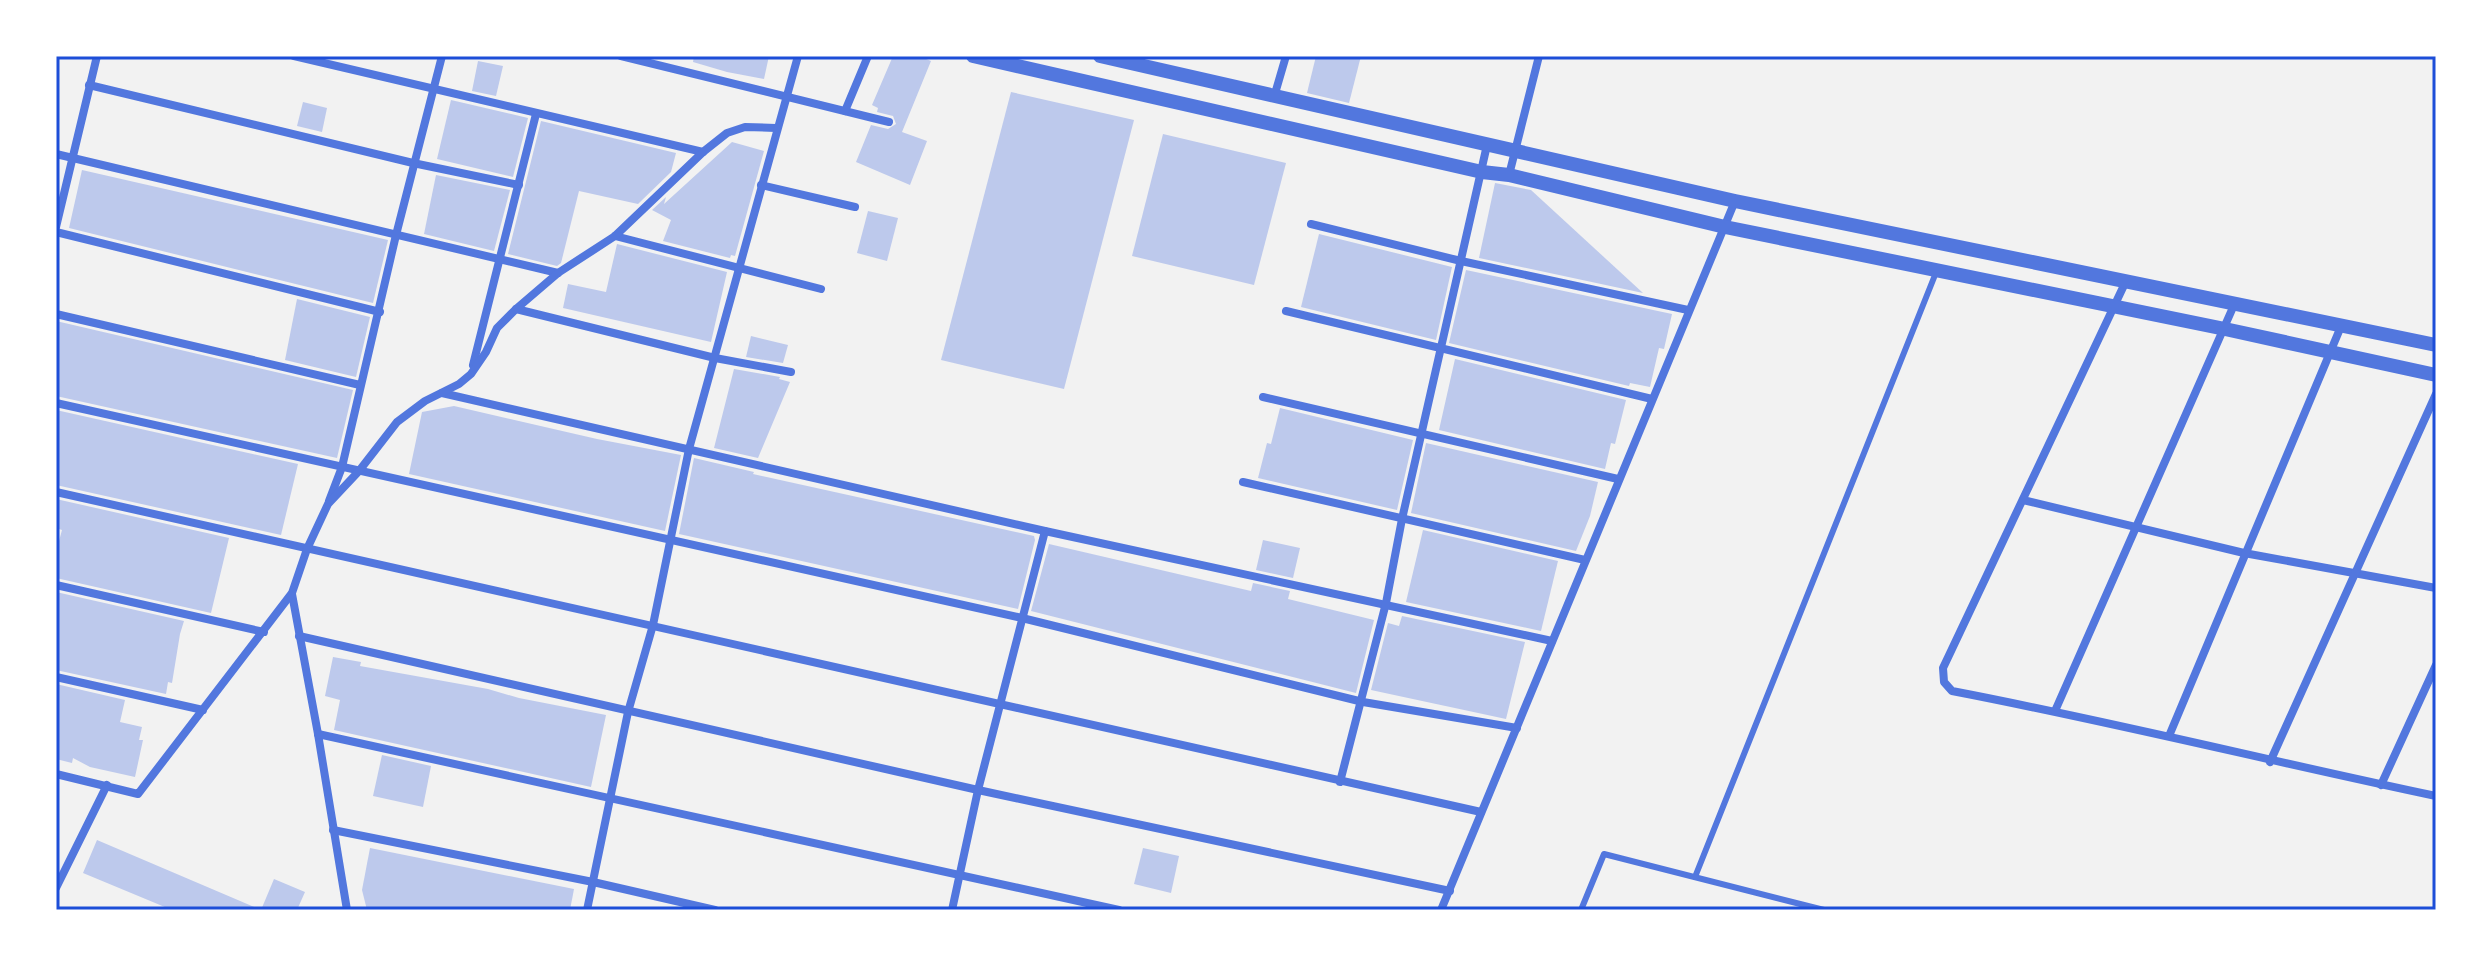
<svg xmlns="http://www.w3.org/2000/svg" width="2492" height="966" viewBox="0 0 2492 966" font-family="Commissioner,sans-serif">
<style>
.building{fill:#bdc9ec}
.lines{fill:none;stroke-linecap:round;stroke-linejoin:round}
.service{stroke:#5277de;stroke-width:6}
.minor{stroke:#5277de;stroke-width:8}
.tertiary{stroke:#5277de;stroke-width:14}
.neatline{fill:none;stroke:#1d4ed8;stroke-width:3}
</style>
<rect width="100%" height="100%" fill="#f2f2f2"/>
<g class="building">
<path d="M694 56H769L764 79 727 72 693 62Z"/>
<path d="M893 56H919L931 61 902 132 927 141 910 185 856 162 871 125 888 129 896 124 893 116 877 112 878 108 872 105Z"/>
<path d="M1316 56H1361L1349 103 1307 93Z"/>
<path d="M478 61 503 66 496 96 472 91Z"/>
<path d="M1011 92 1134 120 1064 389 941 360Z"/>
<path d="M451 100 528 118 513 177 437 159Z"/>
<path d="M303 102 327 108 322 132 297 126Z"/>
<path d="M541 121 676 153 671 172 638 204 579 191 561 263 557 266 508 254Z"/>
<path d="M1163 134 1286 163 1254 285 1132 256Z"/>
<path d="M732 142 764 151 735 256 731 255 730 258 663 241 671 220 652 210 666 197 664 204Z"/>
<path d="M82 170 388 240 373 303 69 228Z"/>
<path d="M436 175 510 190 494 251 424 234Z"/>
<path d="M1495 183 1531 190 1643 293 1479 258Z"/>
<path d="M868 211 898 218 887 261 857 253Z"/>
<path d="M1319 234 1452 267 1436 340 1301 307Z"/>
<path d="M617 244 727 272 711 342 563 308 568 284 606 292Z"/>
<path d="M1466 270 1672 314 1664 349 1659 348 1650 387 1630 383 1629 386 1449 343Z"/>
<path d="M297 299 370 317 356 377 285 360Z"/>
<path d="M56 321 353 390 337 458 56 396Z"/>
<path d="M751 336 788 345 783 363 746 357Z"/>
<path d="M1455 359 1626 400 1615 444 1611 443 1605 469 1439 430Z"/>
<path d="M734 369 780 377 779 379 790 382 758 458 714 448Z"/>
<path d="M454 406 597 439 681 455 665 531 409 474 422 412Z"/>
<path d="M1280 408 1413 440 1397 510 1258 478 1267 443 1271 444Z"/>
<path d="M56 410 298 464 281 535 56 485Z"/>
<path d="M1426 443 1598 482 1590 516 1576 551 1411 513Z"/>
<path d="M694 458 754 472 753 474 1034 536 1035 540 1018 609 679 534Z"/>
<path d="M56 499 229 538 211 613 56 578V552L62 530 56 528Z"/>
<path d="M1423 530 1558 561 1541 631 1406 602Z"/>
<path d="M1263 540 1300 548 1293 578 1256 570Z"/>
<path d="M1049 544 1251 591 1253 583 1290 591 1288 599 1374 620 1356 693 1031 611Z"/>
<path d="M56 592 184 621 180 634 172 683 168 682 166 694 56 670Z"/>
<path d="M1402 616 1525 642 1506 719 1371 690 1388 623 1399 626Z"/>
<path d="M333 657 361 662 360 666 488 689 519 698 606 715 591 787 334 730 340 700 325 696Z"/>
<path d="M56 684 125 700 120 722 142 727 139 740H143L135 777 90 767 73 758 72 763 56 759Z"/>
<path d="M382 755 431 766 423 807 373 796Z"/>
<path d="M97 840 261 910 274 879 305 892 297 910H172L83 873Z"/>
<path d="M370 848 574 889 570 910H367L362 890Z"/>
<path d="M1143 848 1179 856 1171 893 1134 884Z"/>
</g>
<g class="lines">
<g class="service">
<path d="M1695 877 1937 270"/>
<path d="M1581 910 1604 854 1824 910"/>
</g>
<g class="minor">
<path d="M294 56 703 152"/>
<path d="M621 56 889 122"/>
<path d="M89 85 413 163 519 185"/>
<path d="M1274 97 1286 56"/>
<path d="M845 111 868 56"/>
<path d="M56 154 558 273"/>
<path d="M1509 175 1539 56"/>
<path d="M761 185 855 207"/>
<path d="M1311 224 1461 261 1688 310"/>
<path d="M56 227 97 56"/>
<path d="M56 232 380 312"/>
<path d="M615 236 821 289"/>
<path d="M2126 281 1943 668 1944 682 1952 691C2114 722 2274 762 2436 796"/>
<path d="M516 309 715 358 791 372"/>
<path d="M1286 311 1652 399"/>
<path d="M56 314 360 385"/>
<path d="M473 365 536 114"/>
<path d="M442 393 1045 531 1552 641"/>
<path d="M1263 397 1618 479"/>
<path d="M56 403 1022 618 1363 702 1517 728"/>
<path d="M1243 482 1585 560"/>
<path d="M56 492 1481 812"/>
<path d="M2023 500 2244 553 2436 588"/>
<path d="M329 501 342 467 396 235 442 56"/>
<path d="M56 585 264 632"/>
<path d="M292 594 318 734 347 910"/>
<path d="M299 636 978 790 1450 891"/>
<path d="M56 677 203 710"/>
<path d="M2055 711 2234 305"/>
<path d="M318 734 1119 910"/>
<path d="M2169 736 2342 324"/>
<path d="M2270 762 2436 394"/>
<path d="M56 774 138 794 292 593 307 549 328 504 359 471 397 422 425 401 459 384 471 374 486 352 497 328 516 309 558 273 615 236 703 152 727 133 745 127 776 128"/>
<path d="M1340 782 1386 603 1402 519 1487 145"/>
<path d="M2381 785 2436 665"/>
<path d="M333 830 593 882 715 910"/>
<path d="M56 888 107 785"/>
<path d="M587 910 628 712 653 625 689 449 798 56"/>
<path d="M952 910 978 790 1045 531"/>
<path d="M1441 910 1735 201"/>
</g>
<g class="tertiary">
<path d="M973 56 1482 172 1509 175 1725 227 2225 329 2436 375"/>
<path d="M1100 56 1735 201 2436 345"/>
</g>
</g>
<rect width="2492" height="966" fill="none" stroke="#ffffff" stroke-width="116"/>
<rect x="58" y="58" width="2376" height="850" class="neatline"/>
</svg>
